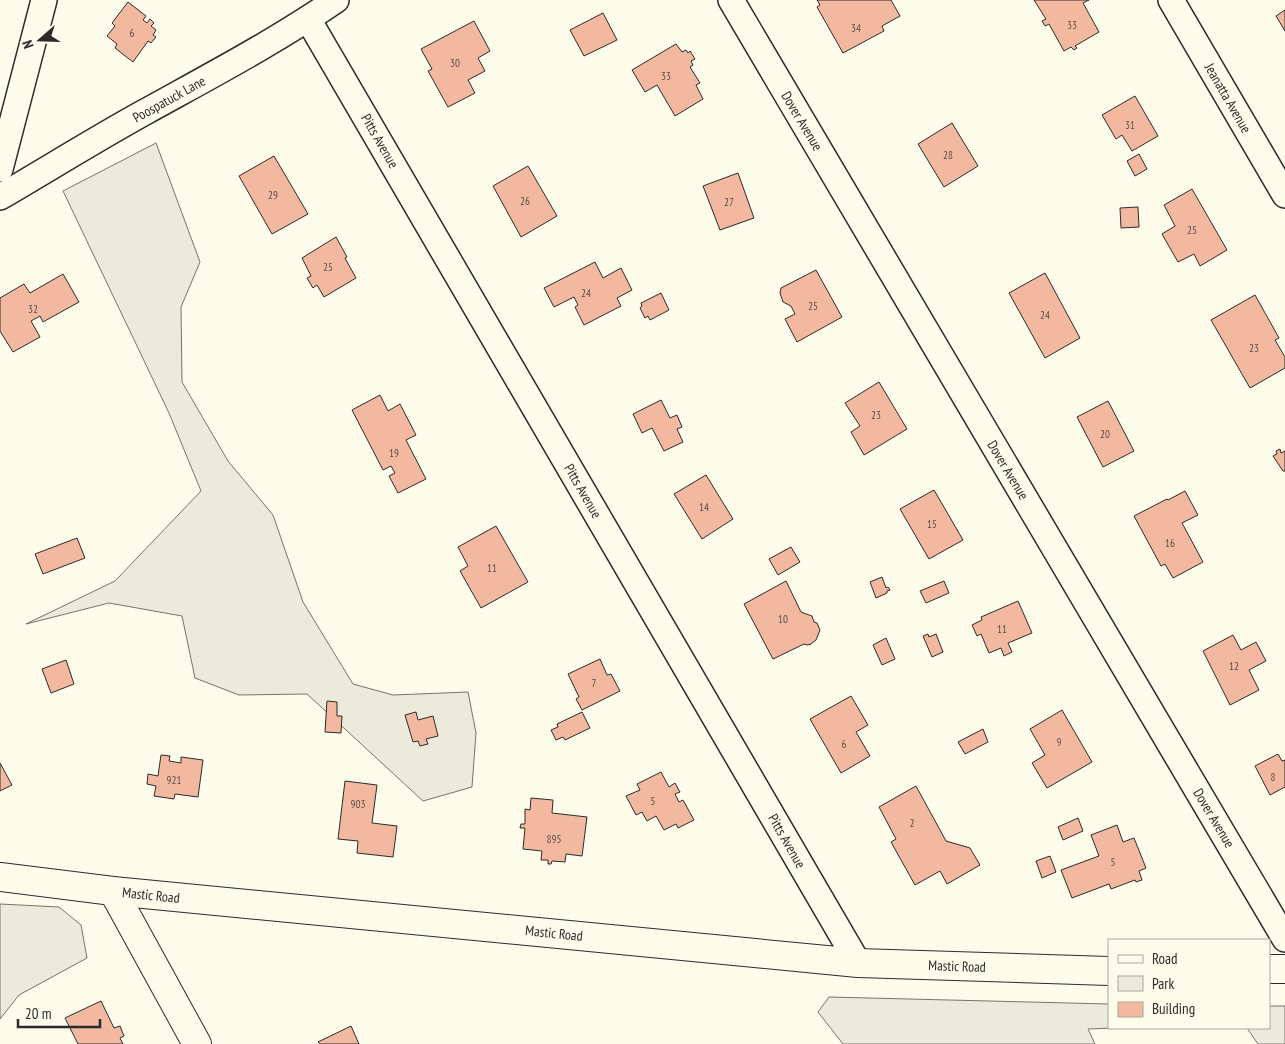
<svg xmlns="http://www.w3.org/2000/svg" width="1285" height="1044" viewBox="0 0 1285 1044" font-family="'PT Sans Narrow',sans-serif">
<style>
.green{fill:#ecebdb;stroke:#74746e}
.building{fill:#f2b8a0;stroke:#2b2b2b}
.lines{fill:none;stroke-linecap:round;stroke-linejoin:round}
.street-casing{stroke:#2b2b2b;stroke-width:28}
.secondary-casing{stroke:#2b2b2b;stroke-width:30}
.street{stroke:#fdfbea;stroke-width:25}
.secondary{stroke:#fdfbea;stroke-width:28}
.labels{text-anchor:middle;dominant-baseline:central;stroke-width:4;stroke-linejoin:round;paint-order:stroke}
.number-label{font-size:11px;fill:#5d4e48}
.street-label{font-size:14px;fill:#2b2b2b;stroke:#fdfbea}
</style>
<rect width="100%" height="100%" fill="#fdfbea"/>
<g class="green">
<path d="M156 143 200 262 181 307 182 382 228 461 273 515 303 602 353 684 393 695 468 692 476 733 472 787 423 801 307 694 239 695 195 678 182 616 109 603 26 624 115 581 201 491 169 413 63 191Z"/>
<path d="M0 904 59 907 81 925 87 958 19 995 0 1019Z"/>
<path d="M829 997 1109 1004V1028H1114L1088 1029 1095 1044H843L818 1012Z"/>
<path d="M1269 1006H1285V1044H1258L1247 1028H1269Z"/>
</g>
<g class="building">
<path d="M817 0H891L900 16 882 26 884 31 843 53 817 7 820 5Z"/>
<path d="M1034 0H1089L1083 3 1099 32 1075 46 1077 48 1074 50 1071 47 1064 51 1049 24 1045 26 1042 21 1046 19Z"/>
<path d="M128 2 146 16 143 20 147 23 150 19 154 23 151 26 156 30 153 35 156 37 151 43 148 41 133 62 115 48 117 44 107 36 115 26 112 23Z"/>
<path d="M1285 10V31L1276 16Z"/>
<path d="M603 13 617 40 584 56 570 30Z"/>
<path d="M474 21 490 51 478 58 485 71 468 80 475 93 448 107 428 71 432 69 421 49Z"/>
<path d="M676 44 682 52 686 50 688 53 690 51 695 59 691 61 693 65 690 67 700 83 696 85 703 99 675 116 657 85 645 92 632 70Z"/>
<path d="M1135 96 1158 136 1132 151 1122 135 1116 139 1102 115Z"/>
<path d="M952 123 978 166 944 187 918 144Z"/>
<path d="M1139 154 1147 169 1135 176 1127 161Z"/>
<path d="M274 156 308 214 272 234 239 176Z"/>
<path d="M528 166 557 216 521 237 493 186Z"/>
<path d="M738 173 754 218 720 230 703 186Z"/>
<path d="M1192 189 1227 250 1200 266 1194 254 1178 262 1162 234 1175 226 1164 205Z"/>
<path d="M1138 207 1139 227 1121 228 1120 208Z"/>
<path d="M336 237 347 257 345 258 356 278 324 297 317 285 313 288 307 278 311 276 302 258Z"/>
<path d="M595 262 603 278 621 268 632 290 617 298 621 306 584 325 575 307 578 305 574 297 554 307 544 288Z"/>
<path d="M816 270 842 317 797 342 785 319 795 314 791 306 783 302 780 293 781 288Z"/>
<path d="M1045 273 1080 338 1045 358 1009 293Z"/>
<path d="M63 274 79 302 43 322 40 316 31 321 40 337 13 352 0 331V298L24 284 30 293Z"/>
<path d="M661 293 669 310 650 320 648 316 645 318 640 308 642 306 641 303Z"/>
<path d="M1255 295 1279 338 1275 340 1285 357V368L1250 388 1211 320Z"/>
<path d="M879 382 907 429 864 455 851 432 860 426 845 403Z"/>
<path d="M380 395 388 411 400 404 416 435 406 440 426 479 398 493 389 476 395 473 391 466 383 470 352 410Z"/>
<path d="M661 400 670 418 677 415 682 427 677 429 683 442 664 451 652 428 642 433 633 414Z"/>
<path d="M1108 401 1134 451 1103 467 1077 417Z"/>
<path d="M1280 449 1281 453 1285 451V471H1283L1273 456 1277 454 1276 451Z"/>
<path d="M706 475 733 519 702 539 674 494Z"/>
<path d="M934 490 963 540 929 559 900 509Z"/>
<path d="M1185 491 1198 515 1182 523 1203 562 1173 578 1165 564 1161 566 1134 516 1167 499 1168 500Z"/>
<path d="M496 526 528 582 481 608 460 571 468 566 458 547Z"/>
<path d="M77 538 85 558 43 574 35 554Z"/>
<path d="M791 547 800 562 778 575 769 559Z"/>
<path d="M882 577 886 588 888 587 890 590 887 591V593L876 598 870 582Z"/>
<path d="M786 581 801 612 812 616 814 622 817 623 820 630 816 640 811 644 807 645 804 644 773 659 744 604Z"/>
<path d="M944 581 949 593 926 603 920 591Z"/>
<path d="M1018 601 1032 633 1008 643 1012 652 1004 656 1001 648 989 653 981 634 977 636 972 625 982 620 981 617Z"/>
<path d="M928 634 929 637 936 634 943 652 932 657 923 636Z"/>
<path d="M1233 635 1241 650 1256 642 1266 661 1249 670 1259 690 1230 705 1203 651Z"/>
<path d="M886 638 895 659 882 665 873 645Z"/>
<path d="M600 659 607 675 611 674 620 691 582 710 576 699 579 697 568 674Z"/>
<path d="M66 660 74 684 51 693 42 669Z"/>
<path d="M851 696 868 725 856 732 870 756 841 773 810 719Z"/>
<path d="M327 701 337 702V716H342L341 733 325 732Z"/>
<path d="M1062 710 1092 762 1047 788 1032 763 1045 755 1030 729Z"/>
<path d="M416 712 418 720 433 716 438 736 426 739 428 744 420 746 418 741 413 742 405 715Z"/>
<path d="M582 712 590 728 565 740 563 737 556 740 551 730 558 727 557 724Z"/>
<path d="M983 729 988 742 965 754 958 742Z"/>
<path d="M1278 754 1282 761 1285 760V787L1270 795 1255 766Z"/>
<path d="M161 755 170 756 169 761 181 763V757L203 760 198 797 175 794 174 799 154 796 156 786 147 784 148 774 158 776Z"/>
<path d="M0 763 12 785 0 791Z"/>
<path d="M661 772 669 787 675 783 680 792 675 794 679 802 683 800 694 820 678 828 676 824 664 830 656 816 647 821 642 812 636 815 626 796 640 790 637 784Z"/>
<path d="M345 781 377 785 372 823 397 826 393 857 357 853 358 841 338 839Z"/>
<path d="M916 786 946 841 970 848 980 865 947 884 940 871 915 885 891 842 896 839 879 807Z"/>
<path d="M531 798 553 800 552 813 587 817 582 856 566 854 565 862 552 861 551 864H548V860H541L542 851 523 849 525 828H520L521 824H525V809L530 810Z"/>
<path d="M1078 818 1083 831 1063 840 1058 827Z"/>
<path d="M1117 825 1123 842 1134 838 1146 868 1139 871 1142 880 1136 882 1135 880 1111 889 1109 884 1072 898 1061 870 1099 856 1091 835Z"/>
<path d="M1050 856 1056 872 1042 878 1036 861Z"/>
<path d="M101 1001 114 1028 120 1026 124 1036 120 1038 123 1044H78L65 1018Z"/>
<path d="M351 1026 359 1044H320L318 1042Z"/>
</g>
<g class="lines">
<g class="street-casing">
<g id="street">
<path d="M731 0 1285 939"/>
<path d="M1171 0 1285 195"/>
<path d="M308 19 858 963"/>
<path d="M0 169 44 0"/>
<path d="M0 197C48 169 96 139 145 112 210 76 275 42 336 0"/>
</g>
</g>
<g class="secondary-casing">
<g id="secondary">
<path d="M0 877 113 891 858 963 1109 971"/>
<path d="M113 891 197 1044"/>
<path d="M1269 969H1285"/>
</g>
</g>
<use href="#street" class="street"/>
<use href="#secondary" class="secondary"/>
</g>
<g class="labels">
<g class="number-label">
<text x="1072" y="25">33</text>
<text x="856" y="28">34</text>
<text x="132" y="33">6</text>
<text x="455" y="63">30</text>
<text x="666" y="76">33</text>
<text x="1130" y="125">31</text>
<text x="948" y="155">28</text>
<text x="273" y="195">29</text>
<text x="525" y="201">26</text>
<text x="729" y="202">27</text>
<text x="1192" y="230">25</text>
<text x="328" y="267">25</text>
<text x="586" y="293">24</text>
<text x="813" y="306">25</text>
<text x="33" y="309">32</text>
<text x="1045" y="315">24</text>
<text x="1254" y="348">23</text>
<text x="876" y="415">23</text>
<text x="1105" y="434">20</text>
<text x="394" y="453">19</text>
<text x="704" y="507">14</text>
<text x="932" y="524">15</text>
<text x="1170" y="543">16</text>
<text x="492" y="568">11</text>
<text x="783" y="619">10</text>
<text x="1002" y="629">11</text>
<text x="1234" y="666">12</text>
<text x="594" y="683">7</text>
<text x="1059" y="742">9</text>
<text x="844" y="744">6</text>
<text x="1273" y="777">8</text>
<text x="174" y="780">921</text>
<text x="653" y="801">5</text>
<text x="358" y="804">903</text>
<text x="912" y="823">2</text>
<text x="554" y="839">895</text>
<text x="1113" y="862">5</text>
</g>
<g class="street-label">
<text transform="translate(1228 98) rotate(60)">Jeanatta Avenue</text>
<text transform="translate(169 99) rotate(-29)">Poospatuck Lane</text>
<text transform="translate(802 121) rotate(59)">Dover Avenue</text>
<text transform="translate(380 141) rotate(60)">Pitts Avenue</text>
<text transform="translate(1008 470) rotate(59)">Dover Avenue</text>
<text transform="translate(583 491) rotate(60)">Pitts Avenue</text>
<text transform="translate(1214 818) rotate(59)">Dover Avenue</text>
<text transform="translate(787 841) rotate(60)">Pitts Avenue</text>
<text transform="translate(151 895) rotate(6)">Mastic Road</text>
<text transform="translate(554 933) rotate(6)">Mastic Road</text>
<text transform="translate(957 966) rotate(2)">Mastic Road</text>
</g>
</g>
<rect x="1108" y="939" width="162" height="90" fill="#fdfbea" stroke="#a9a89e"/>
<rect x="1118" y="955" width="25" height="8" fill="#fdfbea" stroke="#a9a89e"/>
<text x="1152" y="964" font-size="15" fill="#2b2b2b">Road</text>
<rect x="1118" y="976" width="25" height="15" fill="#ecebdb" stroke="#a9a89e"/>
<text x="1152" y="989" font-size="15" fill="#2b2b2b">Park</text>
<rect x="1118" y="1002" width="25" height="15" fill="#f2b8a0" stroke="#a9a89e"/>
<text x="1152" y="1014" font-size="15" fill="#2b2b2b">Building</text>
<g transform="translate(40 40) rotate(250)" stroke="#fdfbea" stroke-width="4" paint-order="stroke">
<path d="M0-4L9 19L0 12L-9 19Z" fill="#2b2b2b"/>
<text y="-8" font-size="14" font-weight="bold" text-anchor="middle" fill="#2b2b2b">N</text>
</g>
<path d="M18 1019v8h82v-8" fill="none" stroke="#2b2b2b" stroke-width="2.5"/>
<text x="25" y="1019" font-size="15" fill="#2b2b2b" stroke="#fdfbea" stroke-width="4" paint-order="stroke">20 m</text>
</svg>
